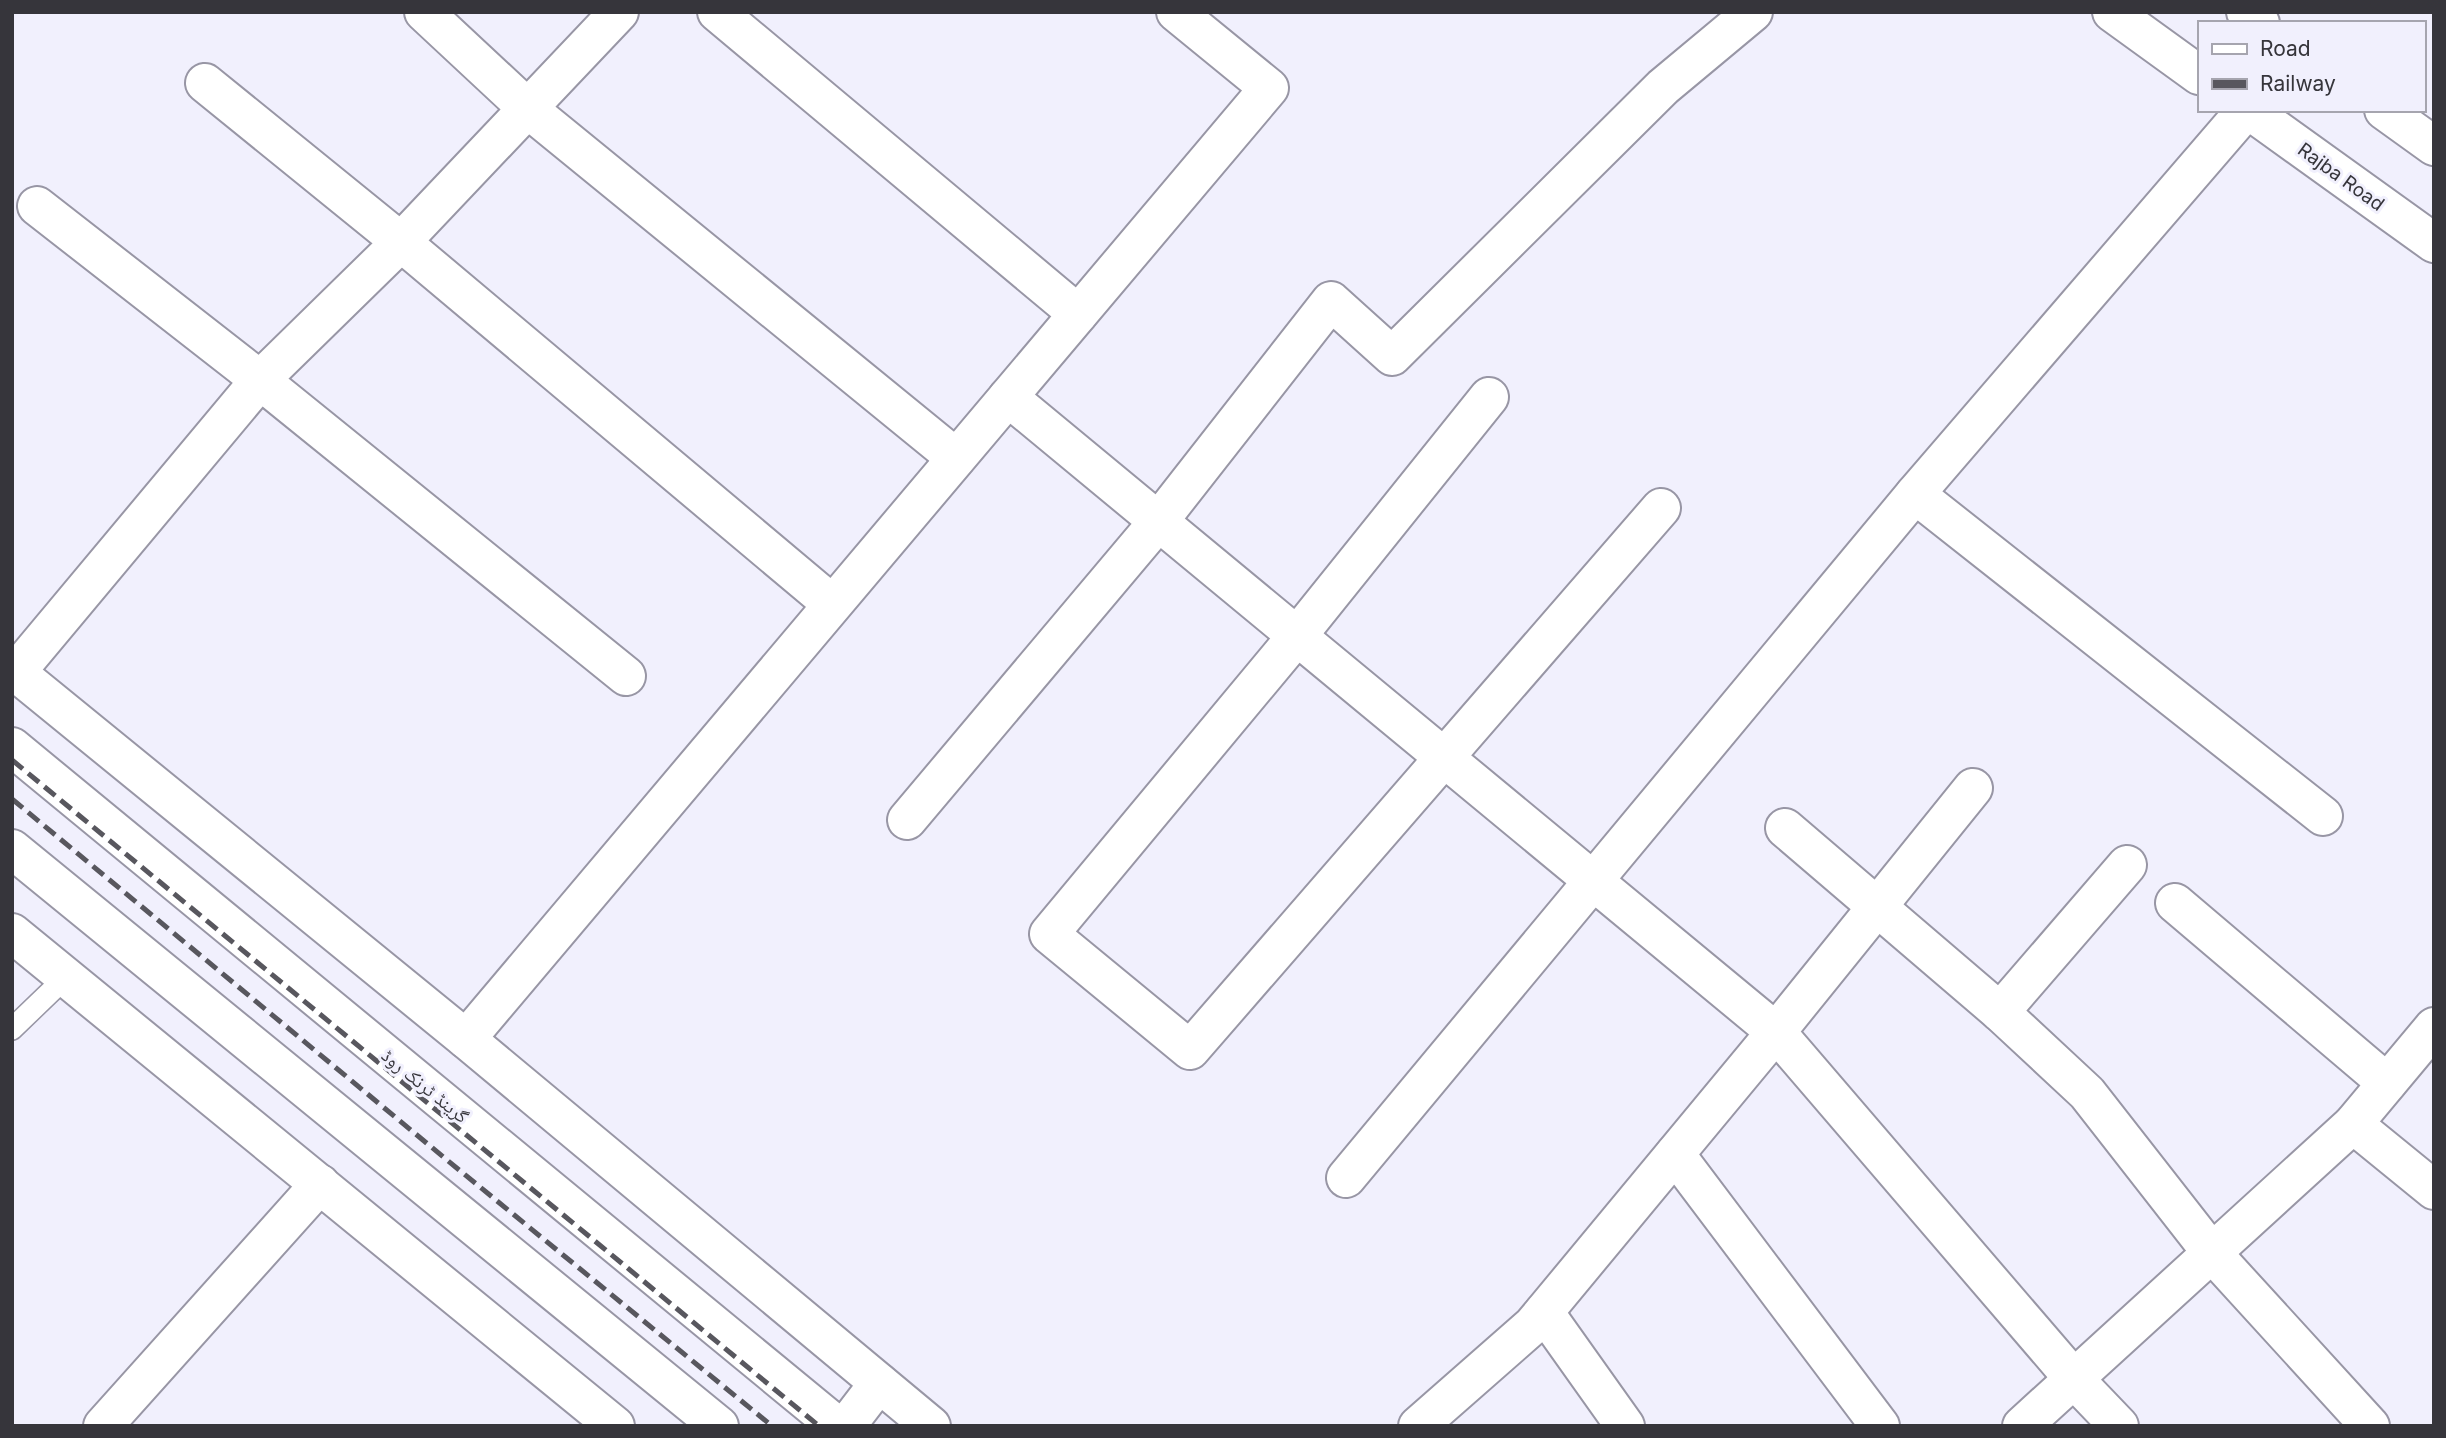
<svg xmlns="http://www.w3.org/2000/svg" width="2446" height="1438" viewBox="0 0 2446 1438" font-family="Inter,'Noto Naskh Arabic',sans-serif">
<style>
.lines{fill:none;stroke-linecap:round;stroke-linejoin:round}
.lane-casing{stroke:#9896a5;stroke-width:24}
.street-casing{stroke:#9896a5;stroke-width:42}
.secondary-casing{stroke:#9896a5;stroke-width:42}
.primary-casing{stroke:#9896a5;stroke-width:42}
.lane{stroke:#fff;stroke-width:21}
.street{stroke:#fff;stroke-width:38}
.secondary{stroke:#fff;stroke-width:38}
.primary{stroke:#fff;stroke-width:38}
.rail{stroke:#58575e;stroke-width:5;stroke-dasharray:14 7;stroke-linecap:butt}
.labels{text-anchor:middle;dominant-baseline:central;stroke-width:6;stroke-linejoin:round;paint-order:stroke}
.street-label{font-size:19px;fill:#36353b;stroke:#f1f0fd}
</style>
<rect width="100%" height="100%" fill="#f1f0fd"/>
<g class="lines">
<g class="lane-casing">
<path id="lane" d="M12 1029 66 977"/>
</g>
<g class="street-casing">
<g id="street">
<path d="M424 12 527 108 956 458"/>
<path d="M717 12 1078 314"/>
<path d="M205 83 401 242 832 604"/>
<path d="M37 206 260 380 626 676"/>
<path d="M1008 397 1776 1032 1533 1325 1418 1426"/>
<path d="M1489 397 1297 636 1049 934 1190 1050 1661 508"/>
<path d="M1915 494 2323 816"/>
<path d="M16 672 260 380 401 242 619 12"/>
<path d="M1973 788 1776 1032 2074 1379 2119 1426"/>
<path d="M907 820 1158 522 1331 301 1392 356 1663 87 1753 12"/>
<path d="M1785 828 2000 1012 2087 1093 2212 1253 2370 1426"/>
<path d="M2175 903 2387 1083"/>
<path d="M2000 1012 2127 865"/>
<path d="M466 1039 1269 88 1176 12"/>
<path d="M2353 1124 2434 1190"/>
<path d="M1675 1154 1880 1426"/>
<path d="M1346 1178 1915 494 2246 110"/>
<path d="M1544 1312 1625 1426"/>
<path d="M103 1426 320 1184"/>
<path d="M2022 1426 2353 1124 2434 1027"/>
</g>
</g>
<g class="secondary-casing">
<g id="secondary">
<path d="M2112 12 2199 75"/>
<path d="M2246 12 2260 23"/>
<path d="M2249 110 2434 243"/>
<path d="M2384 110 2434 146"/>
<path d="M12 669 466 1039 931 1426"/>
<path d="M12 933 615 1426"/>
<path d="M846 1426 879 1383"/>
</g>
</g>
<g class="primary-casing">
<g id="primary">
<path d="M12 747 837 1426"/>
<path d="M12 849 719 1426"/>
</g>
</g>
<use href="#lane" class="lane"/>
<use href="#street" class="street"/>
<use href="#secondary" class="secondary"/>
<use href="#primary" class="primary"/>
<g class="rail">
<path d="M12 760 819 1426"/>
<path d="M12 799 447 1160 772 1426"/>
</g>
</g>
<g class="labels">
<g class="street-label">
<text transform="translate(2341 177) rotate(36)">Rajba Road</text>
<text transform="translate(425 1086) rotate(39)">گرینڈ ٹرنک روڈ</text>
</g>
</g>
<rect width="2446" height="1438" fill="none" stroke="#36353b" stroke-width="28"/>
<rect x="2198" y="21" width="228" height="91" fill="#f1f0fd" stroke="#a6a5af" stroke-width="2"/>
<rect x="2212" y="44" width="35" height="10" fill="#ffffff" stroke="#a6a5af" stroke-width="2"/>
<text x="2260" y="56" font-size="21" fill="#36353b">Road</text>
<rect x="2212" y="79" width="35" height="10" fill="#58575e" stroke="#a6a5af" stroke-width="2"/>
<text x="2260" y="91" font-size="21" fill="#36353b">Railway</text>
</svg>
